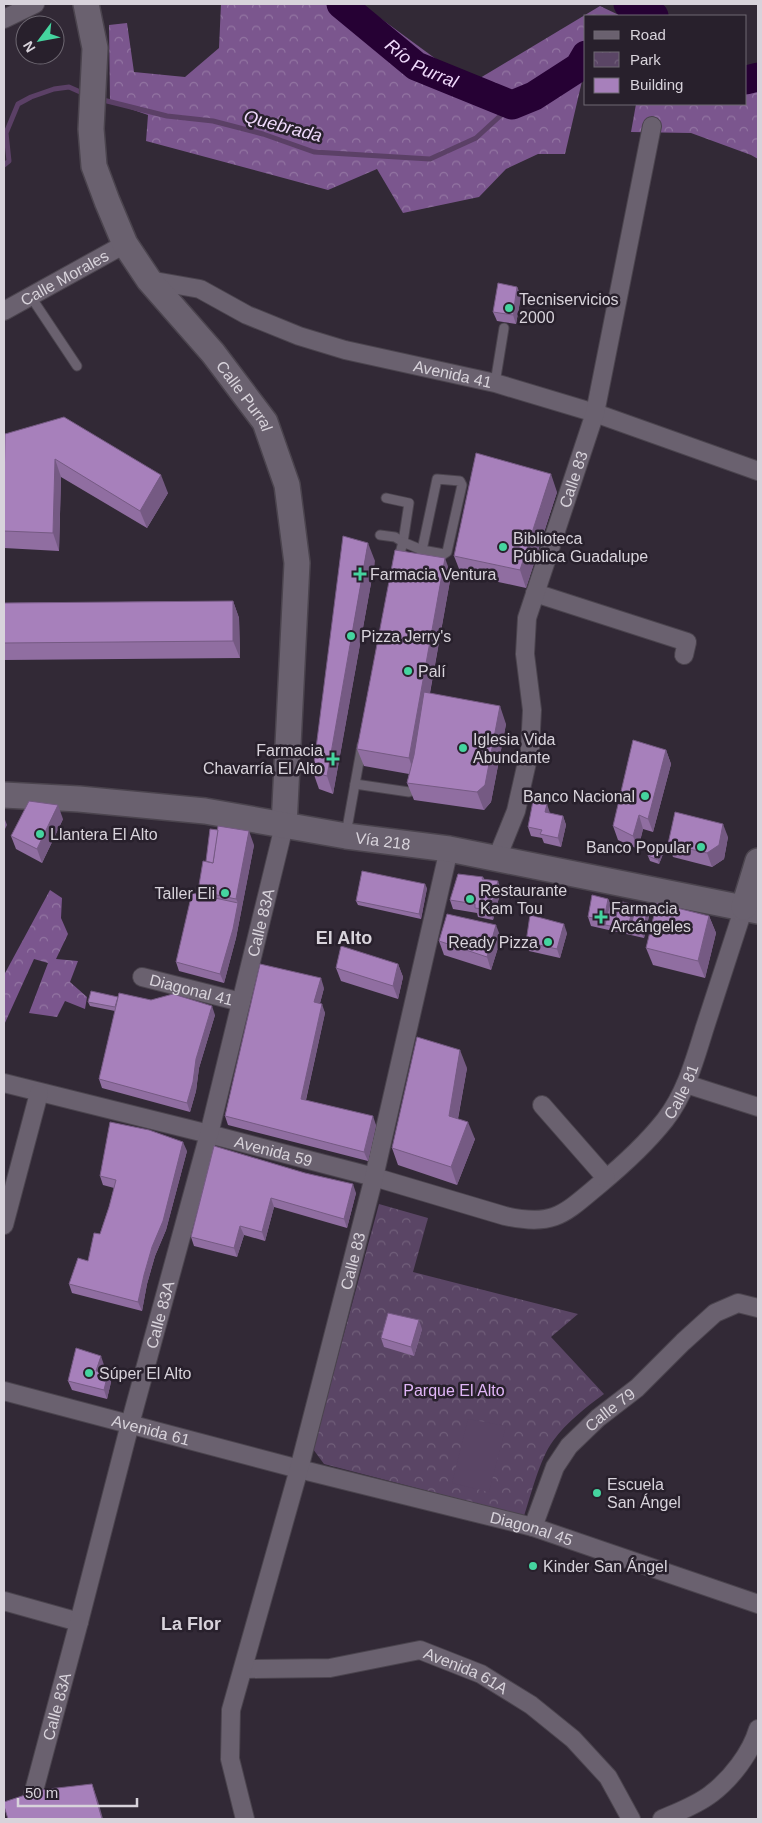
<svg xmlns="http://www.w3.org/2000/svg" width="762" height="1823" viewBox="0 0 762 1823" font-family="Arial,sans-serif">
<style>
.forest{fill:url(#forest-crowns)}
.park{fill:url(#park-crowns)}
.pitch{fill:#5a4565}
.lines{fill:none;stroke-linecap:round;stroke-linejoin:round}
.stream{stroke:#5b4066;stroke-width:5}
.river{stroke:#260134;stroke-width:29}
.lane-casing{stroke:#4b444e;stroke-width:11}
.street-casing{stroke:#4b444e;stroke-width:20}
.secondary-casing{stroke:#4b444e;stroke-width:28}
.lane{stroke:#6a616f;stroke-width:9}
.street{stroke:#6a616f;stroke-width:18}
.secondary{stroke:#6a616f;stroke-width:25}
.wall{fill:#906ea1}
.shaded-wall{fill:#755a83}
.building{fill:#a780bb;stroke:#755a83}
.poi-dot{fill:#45d49f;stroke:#28202c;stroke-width:2}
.labels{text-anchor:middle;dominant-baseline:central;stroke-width:5;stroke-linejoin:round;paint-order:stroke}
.street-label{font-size:16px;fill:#d8d3db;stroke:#28202c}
.poi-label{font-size:16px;fill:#d8d3db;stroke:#28202c;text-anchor:start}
.park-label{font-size:16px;fill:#e1b6f8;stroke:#28202c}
.water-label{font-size:18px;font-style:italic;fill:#efd9fb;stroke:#28202c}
.neighbourhood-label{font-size:18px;font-weight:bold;fill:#d8d3db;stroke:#28202c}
</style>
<defs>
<pattern id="forest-crowns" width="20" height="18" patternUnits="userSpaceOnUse" patternTransform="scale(1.25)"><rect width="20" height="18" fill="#7b568e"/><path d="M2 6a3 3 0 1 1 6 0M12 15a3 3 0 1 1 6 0" fill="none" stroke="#9375a2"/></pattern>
<pattern id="park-crowns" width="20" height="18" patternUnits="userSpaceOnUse" patternTransform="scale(1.25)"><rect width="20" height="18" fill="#5a4565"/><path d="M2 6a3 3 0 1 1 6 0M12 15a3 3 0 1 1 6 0" fill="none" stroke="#715f7a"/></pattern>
</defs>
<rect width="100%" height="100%" fill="#322936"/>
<g class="forest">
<path d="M221 4H361L470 84 600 6 621 16H586V64L565 154H538L506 169 479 197 403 213 377 169 328 190 146 141 148 115 110 102 109 25 127 23 134 72 185 77 219 48Z"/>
<path d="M758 69V159L751 155 691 133 631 132 636 104H746V71Z"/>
<path d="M50 890 62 898 61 918 68 934 56 959 78 961 70 982 87 997 85 1009 65 1001 57 1017 29 1013 48 963 34 959 4 1025V975Z"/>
</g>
<path class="park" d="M379 1204 428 1218 413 1272 578 1314 551 1337 604 1394C585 1408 567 1422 553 1441 540 1458 531 1495 524 1516L324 1464 313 1449Z"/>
<path class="pitch" d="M468 1419 506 1426 489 1492 452 1483Z"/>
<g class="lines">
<g class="stream">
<path d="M99 99 167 116 213 121 263 134 314 152 430 159 476 138 512 105"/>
<path d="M4 165 9 161 6 133 18 104 31 97 54 89 69 87 87 95"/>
</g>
<g class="river">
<path id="s1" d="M341 4 416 66 512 105 534 96 579 67 586 55"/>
<path d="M628 4 654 16"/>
<path d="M746 80 758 77"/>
</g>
<g class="lane-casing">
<g id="lane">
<path d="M31 297 77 366"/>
<path d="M495 383 504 328"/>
<path d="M437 479 460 481 462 485 447 552 444 554 422 550Z"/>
<path d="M380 535 395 537 403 542 409 503 386 498"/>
<path d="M398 561 403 542 422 550"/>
<path d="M355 784 409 792"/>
<path d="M346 834 362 745"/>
</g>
</g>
<g class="street-casing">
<g id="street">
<path d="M4 19 35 4"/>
<path id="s2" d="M149 280 200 289 247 315 299 336 345 350 495 383 595 413 758 471"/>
<path id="s3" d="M4 311 125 244"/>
<path d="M535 593 687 642 684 655"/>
<path id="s4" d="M497 858 516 811 530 749 532 710 525 654 527 618 595 413 652 126"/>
<path id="s5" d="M142 977 241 1002"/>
<path id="s6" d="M4 1083 209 1134 374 1177 505 1216C554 1227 564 1214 600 1184 623 1165 646 1144 665 1120 686 1093 695 1059 705 1027 718 987 731 947 744 907"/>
<path d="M686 1084 758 1107"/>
<path d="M542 1105 606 1178"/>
<path d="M4 1225 39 1093"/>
<path id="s7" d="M4 1391 299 1469 533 1527 758 1604"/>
<path id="s8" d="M533 1527 555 1467 569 1446 598 1418 637 1388 683 1342 715 1313 738 1303 758 1308"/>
<path d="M4 1601 79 1622"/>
<path id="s9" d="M244 1669 330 1668 420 1650 481 1674 531 1705 573 1739 608 1777 631 1819"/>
<path id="s10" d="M31 1802 79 1622 130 1424 209 1134 284 826"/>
<path id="s11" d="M245 1819 230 1759 231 1710 299 1469 374 1177 449 849"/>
<path d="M662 1819C678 1812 697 1805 711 1794 731 1779 751 1753 758 1729"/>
</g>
</g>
<g class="secondary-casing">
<g id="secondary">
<path id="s12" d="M86 4 95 48 91 129 94 166 107 201 125 244 149 280 213 353 265 422 287 485 297 563 284 826"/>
<path id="s13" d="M4 795 79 799 205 811 346 836 449 849 758 911"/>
<path d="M744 907 758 861"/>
</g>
</g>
<use href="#lane" class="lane"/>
<use href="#street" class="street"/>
<use href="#secondary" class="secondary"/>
</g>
<g class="wall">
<path d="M517 287 521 296 516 324 497 321 493 312Z"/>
<path d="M5 434 168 493 147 528 61 477 59 551 4 548V491Z"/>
<path d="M557 492 526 588 461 574 454 556Z"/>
<path d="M375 561 333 794 319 789 313 772Z"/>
<path d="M4 562V603L233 601 239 618 240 658 4 660Z"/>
<path d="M451 575 430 693 506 724 491 802 484 810 414 800 407 783 409 774 364 766 357 749Z"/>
<path d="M666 750 671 764 653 832 643 829 638 849 618 840 613 826Z"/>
<path d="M550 813 563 816 566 825 561 847 544 843 542 838 531 836 528 827Z"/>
<path d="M63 819 42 863 16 849 11 836Z"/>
<path d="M728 837 724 859 712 867 673 857 668 844Z"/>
<path d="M254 845 236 938 224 983 179 971 176 962 199 895 198 891 206 861Z"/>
<path d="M665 849 659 864 650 861 648 856Z"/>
<path d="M483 877 484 879 501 890 493 920 478 917 477 913 453 909 450 900Z"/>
<path d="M427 888 421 919 358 905 356 901Z"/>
<path d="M608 899 610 903 618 905H634L635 909 649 916 644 938 591 926 588 917Z"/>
<path d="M709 916 716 933 705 978 653 965 646 948Z"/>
<path d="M567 933 560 958 529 951 526 942Z"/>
<path d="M501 938 491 970 444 955 439 941Z"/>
<path d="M398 964 403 977 398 999 341 981 336 968Z"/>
<path d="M324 988 320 1003 325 1013 306 1100 376 1125 368 1161 228 1125 225 1116Z"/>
<path d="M88 1002 215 1015 199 1068 196 1091 190 1112 102 1088 99 1079 115 1011 90 1006Z"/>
<path d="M467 1068 458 1119 475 1139 457 1185 398 1165 392 1148Z"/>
<path d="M214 1146 356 1193 347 1228 274 1207 265 1241 244 1235 237 1257 194 1246 191 1237Z"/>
<path d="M187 1151 166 1230 155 1256 147 1284 142 1311 72 1293 69 1284 88 1261 100 1234 109 1207 114 1188 103 1185 100 1176Z"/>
<path d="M422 1329 414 1356 384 1347 381 1338Z"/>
<path d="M104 1365 102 1372 108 1373 111 1382 107 1399 72 1390 68 1381Z"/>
</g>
<g class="shaded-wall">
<path d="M517 287 521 296 516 324 513 315Z"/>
<path d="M55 459 61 477 59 551 53 533Z"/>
<path d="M551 474 557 492 526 588 520 570Z"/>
<path d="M161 475 168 493 147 528 140 511Z"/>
<path d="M368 543 375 561 333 794 327 776Z"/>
<path d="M445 558 451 575 415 775 409 758Z"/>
<path d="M4 562 5 621 4 618Z"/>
<path d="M233 601 239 618 240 658 233 641Z"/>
<path d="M500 706 506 724 491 802 484 810 477 792Z"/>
<path d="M666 750 671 764 653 832 648 819Z"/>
<path d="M547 804 550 813 545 812Z"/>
<path d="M58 805 63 819 42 863 37 849Z"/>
<path d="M639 815 643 829 638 849 633 836Z"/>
<path d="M563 816 566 825 561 847 558 838Z"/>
<path d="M4 817 7 825 4 831Z"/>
<path d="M723 824 728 837 724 859 712 867 707 853Z"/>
<path d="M249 831 254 845 236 938 224 983 220 974 238 903 236 899Z"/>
<path d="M663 845 665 849 659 864 658 860Z"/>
<path d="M498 881 501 890 493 920 490 910Z"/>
<path d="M425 884 427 888 421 919 419 914Z"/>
<path d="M608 899 611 908 605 925 604 920Z"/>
<path d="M634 905 637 914 630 931 628 926Z"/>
<path d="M647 912 649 916 644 938 642 934Z"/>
<path d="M709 916 716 933 705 978 698 961Z"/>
<path d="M564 924 567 933 560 958 557 949Z"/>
<path d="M496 925 501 938 491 970 487 957Z"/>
<path d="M398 964 403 977 398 999 393 986Z"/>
<path d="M321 978 324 988 318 1011 314 1002Z"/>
<path d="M322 1004 325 1013 304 1108 301 1099Z"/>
<path d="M212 1006 215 1015 199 1068 196 1091 190 1112 187 1103 196 1059Z"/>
<path d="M460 1050 467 1068 455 1134 449 1116Z"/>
<path d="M373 1116 376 1125 368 1161 364 1152Z"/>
<path d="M468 1122 475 1139 457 1185 451 1167Z"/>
<path d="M183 1142 187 1151 166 1230 155 1256 147 1284 142 1311 138 1302 144 1275Z"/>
<path d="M353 1184 356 1193 347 1228 344 1219Z"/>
<path d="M271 1198 274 1207 265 1241 262 1232Z"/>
<path d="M240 1226 244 1235 237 1257 234 1248Z"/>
<path d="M419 1320 422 1329 414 1356 411 1347Z"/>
<path d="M101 1356 104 1365 99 1380 96 1371Z"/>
<path d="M108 1373 111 1382 107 1399 104 1390Z"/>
<path d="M92 1784 98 1801 103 1819H102Z"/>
</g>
<g class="building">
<path d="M498 283 517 287 513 315 493 312Z"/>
<path d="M64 417 161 475 140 511 55 459 53 533 4 531V491L5 434Z"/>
<path d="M476 453 551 474 520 570 454 556Z"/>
<path d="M343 536 368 543 327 776 313 772Z"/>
<path d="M395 550 445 558 409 758 357 749Z"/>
<path d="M233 601V641L4 643V603Z"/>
<path d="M424 692 500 706 485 785 477 792 407 783 414 755Z"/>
<path d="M633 740 666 750 648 819 639 815 633 836 613 826Z"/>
<path d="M29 801 58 805 37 849 11 836Z"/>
<path d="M533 801 547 804 545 812 563 816 558 838 540 834 542 830 528 827Z"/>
<path d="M675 812 723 824 719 845 707 853 668 844Z"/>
<path d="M218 826 249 831 236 899 198 891 203 861 213 863Z"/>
<path d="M210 829 218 830 213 863 206 861Z"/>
<path d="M652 844 663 845 658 860 648 856Z"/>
<path d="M362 871 425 884 419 914 356 901Z"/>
<path d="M458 874 483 877 482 879 498 881 490 910 475 908V904L450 900Z"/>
<path d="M192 893 238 903 233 929 220 974 176 962Z"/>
<path d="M592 895 608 899 604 920 588 917Z"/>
<path d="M619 901 634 905 628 926 615 923Z"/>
<path d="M610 903 618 905 615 923 616 927 605 925Z"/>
<path d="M657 903 709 916 698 961 646 948Z"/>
<path d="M635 909 647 912 642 934 630 931Z"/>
<path d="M447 914 496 925 487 957 439 941Z"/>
<path d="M530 915 564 924 557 949 526 942Z"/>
<path d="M341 946 398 964 393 986 336 968Z"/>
<path d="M260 964 321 978 314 1002 322 1004 301 1099 373 1116 364 1152 225 1116Z"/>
<path d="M91 991 118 997 115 1007 88 1002Z"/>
<path d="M119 993 151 1000 173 994 212 1006 196 1059 193 1082 187 1103 99 1079Z"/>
<path d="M417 1037 460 1050 449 1116 468 1122 451 1167 392 1148Z"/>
<path d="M110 1122 149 1130 183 1142 163 1221 152 1247 144 1275 138 1302 69 1284 78 1258 88 1261 94 1233 100 1234 109 1207 116 1180 100 1176Z"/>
<path d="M214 1146 305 1173 353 1184 344 1219 271 1198 262 1232 240 1226 234 1248 191 1237Z"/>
<path d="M388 1313 419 1320 411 1347 381 1338Z"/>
<path d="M76 1348 101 1356 96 1371 108 1373 104 1390 68 1381Z"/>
<path d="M92 1784 102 1819H8L4 1806V1802L40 1790Z"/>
</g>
<g class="poi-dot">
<circle cx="509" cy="308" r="5"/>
<circle cx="503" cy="547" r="5"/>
<path d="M357.5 566.5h5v5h5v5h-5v5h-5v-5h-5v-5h5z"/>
<circle cx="351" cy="636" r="5"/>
<circle cx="408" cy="671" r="5"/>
<circle cx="463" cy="748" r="5"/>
<path d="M330.5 751.5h5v5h5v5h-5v5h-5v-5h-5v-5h5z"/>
<circle cx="645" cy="796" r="5"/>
<circle cx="40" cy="834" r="5"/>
<circle cx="701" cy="847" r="5"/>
<circle cx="225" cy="893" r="5"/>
<circle cx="470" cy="899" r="5"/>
<path d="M598.5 909.5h5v5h5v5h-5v5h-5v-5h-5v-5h5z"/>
<circle cx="548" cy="942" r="5"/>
<circle cx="89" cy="1373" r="5"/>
<circle cx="597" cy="1493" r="5"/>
<circle cx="533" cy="1566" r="5"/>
</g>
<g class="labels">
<g class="street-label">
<text stroke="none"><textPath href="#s3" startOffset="69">Calle Morales</textPath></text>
<text stroke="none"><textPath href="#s2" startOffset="320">Avenida 41</textPath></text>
<text stroke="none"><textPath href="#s12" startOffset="441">Calle Purral</textPath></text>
<text stroke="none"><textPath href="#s4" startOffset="392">Calle 83</textPath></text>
<text stroke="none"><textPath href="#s13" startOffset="382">Vía 218</textPath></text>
<text stroke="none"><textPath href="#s10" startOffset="909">Calle 83A</textPath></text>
<text stroke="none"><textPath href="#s5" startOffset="51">Diagonal 41</textPath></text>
<text stroke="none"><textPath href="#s6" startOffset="749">Calle 81</textPath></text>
<text stroke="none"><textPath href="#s6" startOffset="278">Avenida 59</textPath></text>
<text stroke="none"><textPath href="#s11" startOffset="576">Calle 83</textPath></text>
<text stroke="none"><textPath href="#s10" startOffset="504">Calle 83A</textPath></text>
<text stroke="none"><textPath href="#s8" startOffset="144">Calle 79</textPath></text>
<text stroke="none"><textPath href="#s7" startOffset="152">Avenida 61</textPath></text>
<text stroke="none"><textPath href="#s7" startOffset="545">Diagonal 45</textPath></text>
<text stroke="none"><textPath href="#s9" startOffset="228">Avenida 61A</textPath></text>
<text stroke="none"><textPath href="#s10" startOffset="99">Calle 83A</textPath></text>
</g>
<g class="poi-label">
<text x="519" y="299">Tecniservicios<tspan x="519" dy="18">2000</tspan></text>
<text x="513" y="538">Biblioteca<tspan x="513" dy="18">Pública Guadalupe</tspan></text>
<text x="370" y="574">Farmacia Ventura</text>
<text x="361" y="636">Pizza Jerry's</text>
<text x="418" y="671">Palí</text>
<text x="473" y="739">Iglesia Vida<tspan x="473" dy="18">Abundante</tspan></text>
<text x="323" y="750" text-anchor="end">Farmacia<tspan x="323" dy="18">Chavarría El Alto</tspan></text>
<text x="635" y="796" text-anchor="end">Banco Nacional</text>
<text x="50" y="834">Llantera El Alto</text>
<text x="691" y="847" text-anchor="end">Banco Popular</text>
<text x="480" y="890">Restaurante<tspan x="480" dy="18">Kam Tou</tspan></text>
<text x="215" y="893" text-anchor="end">Taller Eli</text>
<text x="611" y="908">Farmacia<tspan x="611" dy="18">Arcángeles</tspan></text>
<text x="538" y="942" text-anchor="end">Ready Pizza</text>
<text x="99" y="1373">Súper El Alto</text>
<text x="607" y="1484">Escuela<tspan x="607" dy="18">San Ángel</tspan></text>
<text x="543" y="1566">Kinder San Ángel</text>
</g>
<g class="park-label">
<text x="454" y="1390">Parque El Alto</text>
</g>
<g class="water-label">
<text stroke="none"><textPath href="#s1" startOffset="101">Río Purral</textPath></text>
<text transform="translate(283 126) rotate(15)">Quebrada</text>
</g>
<g class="neighbourhood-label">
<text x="344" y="938">El Alto</text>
<text x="191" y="1624">La Flor</text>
</g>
</g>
<rect width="762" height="1823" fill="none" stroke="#d8d3db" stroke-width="10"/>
<rect x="584" y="15" width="162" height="90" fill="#28202c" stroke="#6e6872"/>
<rect x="594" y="31" width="25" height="8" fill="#6a616f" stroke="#6e6872"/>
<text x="630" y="40" font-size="15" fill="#d8d3db">Road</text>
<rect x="594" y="52" width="25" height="15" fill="url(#park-crowns)" stroke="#6e6872"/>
<text x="630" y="65" font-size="15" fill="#d8d3db">Park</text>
<rect x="594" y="78" width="25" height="15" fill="#a780bb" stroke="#6e6872"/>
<text x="630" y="90" font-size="15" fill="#d8d3db">Building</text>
<g transform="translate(40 40) rotate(238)"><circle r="24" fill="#28202c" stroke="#6e6872"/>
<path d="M0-4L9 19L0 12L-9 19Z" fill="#45d49f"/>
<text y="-8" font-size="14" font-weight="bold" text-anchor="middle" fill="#d8d3db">N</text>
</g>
<path d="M18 1798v8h119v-8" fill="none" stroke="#d8d3db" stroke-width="2.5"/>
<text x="25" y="1798" font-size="15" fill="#d8d3db" stroke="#28202c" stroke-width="4" paint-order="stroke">50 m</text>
</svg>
